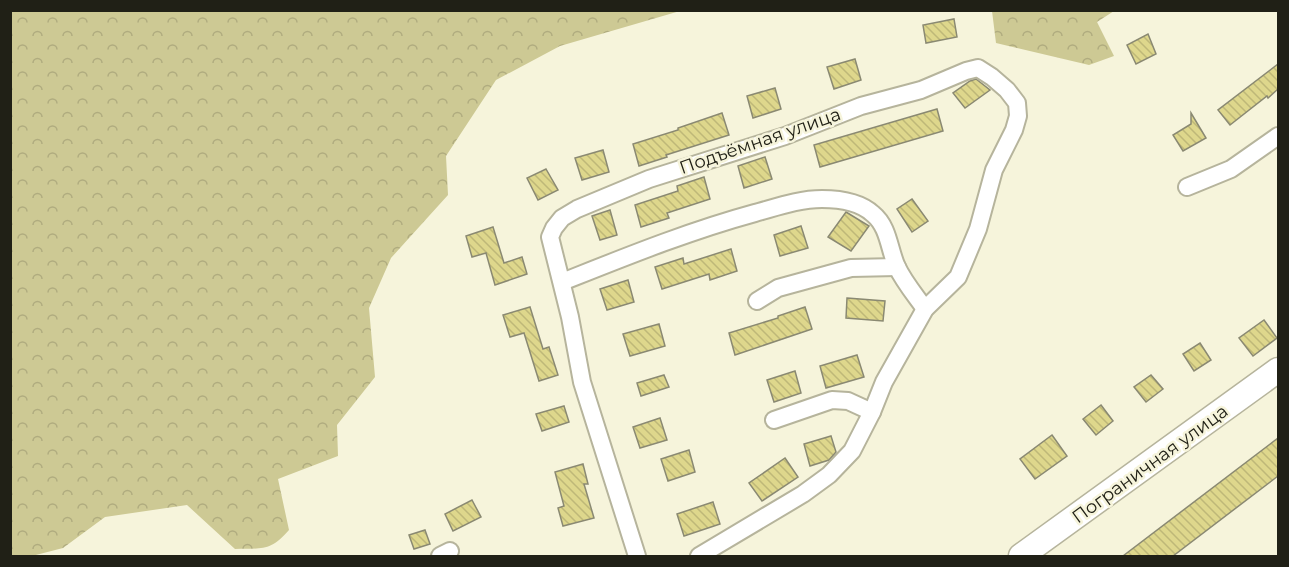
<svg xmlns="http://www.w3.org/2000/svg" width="1289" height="567" viewBox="0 0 1289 567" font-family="Montserrat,sans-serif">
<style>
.forest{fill:url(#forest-crowns)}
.building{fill:url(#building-back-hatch);stroke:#8a8972;stroke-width:1.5}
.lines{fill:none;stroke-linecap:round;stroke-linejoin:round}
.minor-casing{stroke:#b6b49c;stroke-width:20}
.secondary-casing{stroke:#b6b49c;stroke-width:27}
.minor{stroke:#fff;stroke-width:16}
.secondary{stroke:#fff;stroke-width:24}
.labels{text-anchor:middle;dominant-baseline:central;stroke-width:5;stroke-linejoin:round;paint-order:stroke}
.street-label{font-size:18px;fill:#202016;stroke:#f6f4db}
</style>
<defs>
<pattern id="forest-crowns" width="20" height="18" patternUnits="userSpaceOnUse" patternTransform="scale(1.5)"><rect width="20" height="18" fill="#cdc994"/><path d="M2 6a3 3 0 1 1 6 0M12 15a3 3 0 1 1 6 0" fill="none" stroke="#b0ac7f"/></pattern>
<pattern id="building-back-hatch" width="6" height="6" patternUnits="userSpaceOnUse" patternTransform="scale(1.5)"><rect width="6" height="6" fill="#ded78c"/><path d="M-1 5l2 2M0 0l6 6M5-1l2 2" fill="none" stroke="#beb878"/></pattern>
</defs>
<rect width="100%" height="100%" fill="#f6f4db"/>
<g class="forest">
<path d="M10 11 11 10 680 11 560 46 496 80 446 156 448 195 391 258 369 308 375 377 337 425 338 456 278 479 289 530C270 552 262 548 235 549L187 505 105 517 63 548 32 556 10 555Z"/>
<path d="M992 11H1114L1097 22 1114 56 1089 65 996 43Z"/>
</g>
<g class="building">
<path d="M954 19 957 37 926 43 923 25Z"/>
<path d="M1148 34 1156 54 1136 64 1127 45Z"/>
<path d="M855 59 861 80 834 89 827 67Z"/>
<path d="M1278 64V89L1268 98 1267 96 1230 125 1218 110Z"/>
<path d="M976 79 990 90 965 108 953 93 970 81Z"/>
<path d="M775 88 781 109 753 118 747 96Z"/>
<path d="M937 109 943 131 820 167 814 145Z"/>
<path d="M722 113 729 135 666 155 667 157 639 166 633 144 678 130V128Z"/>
<path d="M1191 113 1206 138 1183 151 1173 135 1191 124Z"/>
<path d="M603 150 609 172 582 180 575 158Z"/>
<path d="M765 157 772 179 744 188 738 166Z"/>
<path d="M546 169 558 190 538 200 527 178Z"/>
<path d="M704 177 710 199 667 213 669 218 641 227 635 205 678 191 677 186Z"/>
<path d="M912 199 928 221 912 232 897 209Z"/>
<path d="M610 210 617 235 600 240 592 216Z"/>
<path d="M846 212 869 226 851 251 828 237Z"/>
<path d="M801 226 808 248 780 256 774 235Z"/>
<path d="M493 227 504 263 522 257 527 274 495 285 486 253 472 257 466 236Z"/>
<path d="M731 249 737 271 710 280 709 274 662 289 655 267 683 258 684 264Z"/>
<path d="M628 280 634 302 607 310 600 289Z"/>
<path d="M847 298 885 301 883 321 846 318Z"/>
<path d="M530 307 543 349 549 347 558 375 539 381 524 333 510 337 503 315Z"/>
<path d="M805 307 812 329 735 355 729 333 778 318V316Z"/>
<path d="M1264 320 1277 338 1253 356 1239 338Z"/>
<path d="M659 324 665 346 630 356 623 334Z"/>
<path d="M1200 343 1211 360 1194 371 1183 354Z"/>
<path d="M857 355 864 377 826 388 820 366Z"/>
<path d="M795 371 801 393 774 402 767 380Z"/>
<path d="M664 375 669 387 641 396 637 383Z"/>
<path d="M1151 375 1163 389 1146 402 1134 387Z"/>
<path d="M1101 405 1113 421 1096 435 1083 419Z"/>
<path d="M564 406 569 422 542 431 536 414Z"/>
<path d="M660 418 667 440 640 448 633 427Z"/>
<path d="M1052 435 1067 456 1035 479 1020 459Z"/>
<path d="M831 436 836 452 829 460 810 466 804 444Z"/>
<path d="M1278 438V476L1173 556H1123Z"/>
<path d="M689 450 695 472 668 481 661 459Z"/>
<path d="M785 458 798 477 762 501 749 483Z"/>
<path d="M583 464 588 484H584L594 518 563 526 558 508 564 506 555 472Z"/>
<path d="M472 500 481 517 453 531 445 514Z"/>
<path d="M713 502 720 524 684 536 677 514Z"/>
<path d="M425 530 430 544 414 549 409 535Z"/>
</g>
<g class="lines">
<g class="minor-casing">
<g id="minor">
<path d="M1187 187 1231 169 1278 136"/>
<path d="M562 282C625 257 689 231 755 213 777 207 799 199 822 199 839 199 860 202 873 214 889 227 889 250 897 267 904 282 916 296 925 309"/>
<path d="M757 301 778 288 851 268 897 267"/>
<path d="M774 420 832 400 848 401 872 412"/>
<path d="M440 556 450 551"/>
<path d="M637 556 582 382 570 317 550 237 554 228 562 218 577 209 649 179 785 136 861 106 921 90 966 71 978 68 992 77 1007 90 1017 103 1018 116 1014 130 994 170 978 229 958 277 925 309 884 382 872 412 852 451 829 475 803 494 699 556"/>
</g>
</g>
<g class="secondary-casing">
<path id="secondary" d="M1021 556 1278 370"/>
</g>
<use href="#minor" class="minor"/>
<use href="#secondary" class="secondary"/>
</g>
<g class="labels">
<g class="street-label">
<text transform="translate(760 141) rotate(-19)">Подъёмная улица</text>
<text transform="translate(1150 464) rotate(-36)">Пограничная улица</text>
</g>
</g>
<rect width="1289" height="567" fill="none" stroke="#202016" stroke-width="24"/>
</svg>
